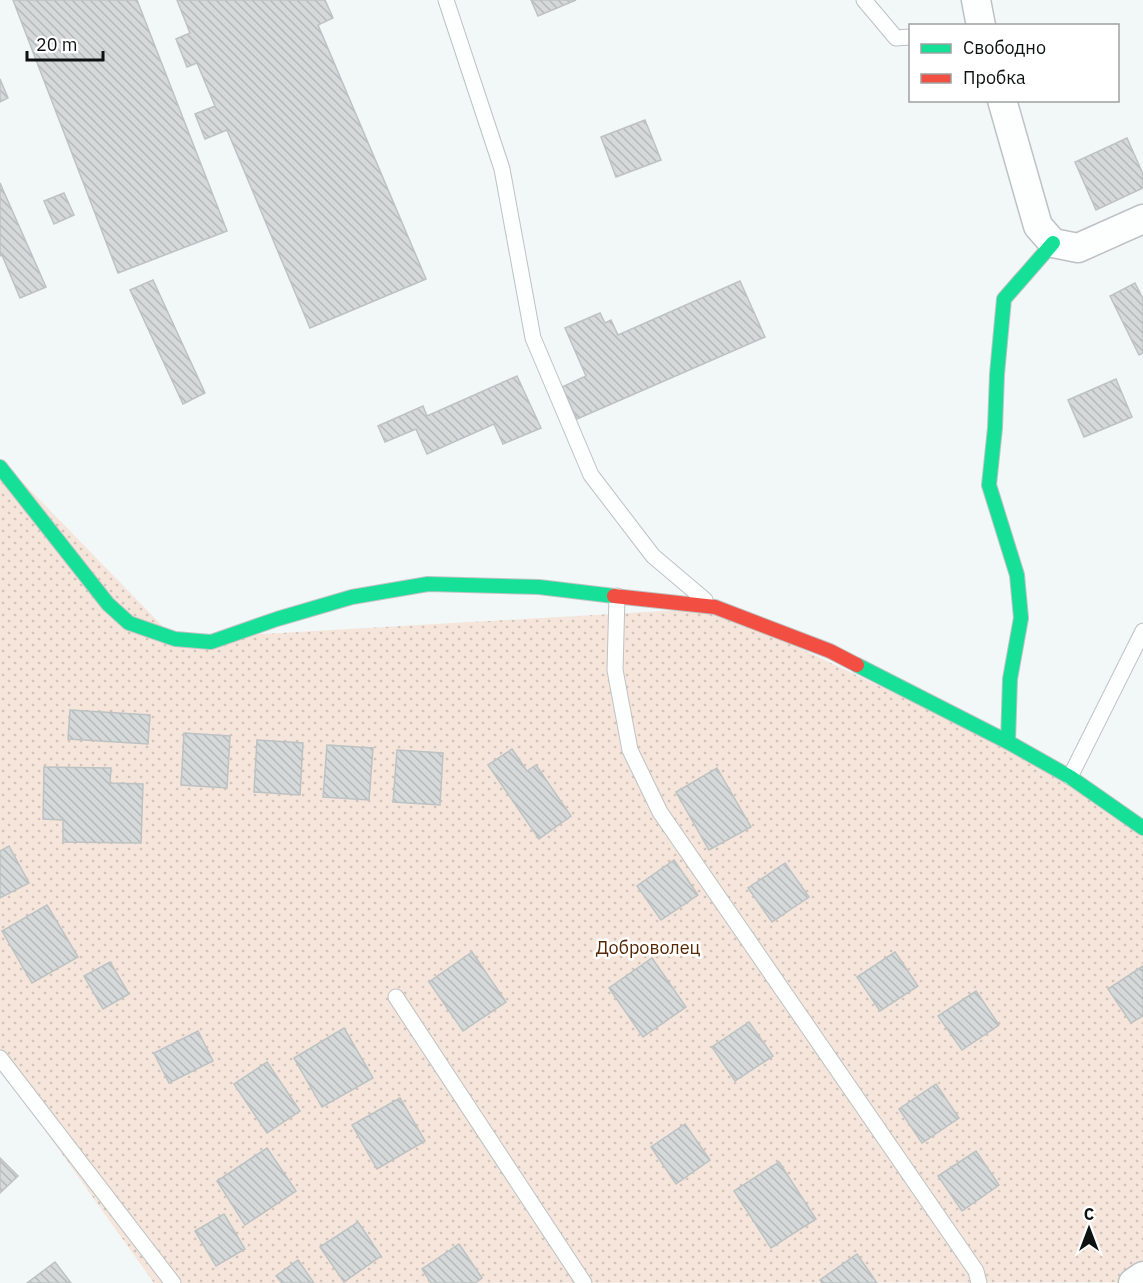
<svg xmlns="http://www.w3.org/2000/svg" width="1143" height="1283" viewBox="0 0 1143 1283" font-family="'IBM Plex Sans',sans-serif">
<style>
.park{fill:url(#park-dots)}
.building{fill:url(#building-back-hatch);stroke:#bdc2c3;stroke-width:1.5}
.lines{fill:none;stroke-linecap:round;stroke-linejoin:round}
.lane-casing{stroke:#bec2c3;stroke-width:17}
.street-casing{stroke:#bec2c3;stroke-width:31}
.fast-casing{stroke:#bec2c3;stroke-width:16}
.jam-casing{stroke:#bec2c3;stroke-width:16}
.lane{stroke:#fdfefe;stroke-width:15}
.street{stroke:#fdfefe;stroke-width:28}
.fast{stroke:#16e098;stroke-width:14}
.jam{stroke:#f24e42;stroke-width:14}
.labels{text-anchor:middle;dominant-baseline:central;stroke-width:5;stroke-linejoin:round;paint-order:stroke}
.park-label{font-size:18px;fill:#552806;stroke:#fff}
</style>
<defs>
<pattern id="park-dots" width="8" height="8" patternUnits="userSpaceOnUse" patternTransform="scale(1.5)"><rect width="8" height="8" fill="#f5e5da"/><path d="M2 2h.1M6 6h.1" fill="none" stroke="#d1c3ba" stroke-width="1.8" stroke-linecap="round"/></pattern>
<pattern id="building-back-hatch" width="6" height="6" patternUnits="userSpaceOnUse" patternTransform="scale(1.5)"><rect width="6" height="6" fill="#d5d9da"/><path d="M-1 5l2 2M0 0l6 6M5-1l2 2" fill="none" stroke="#b6b9ba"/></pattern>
</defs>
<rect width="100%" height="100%" fill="#f2f7f8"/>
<path class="park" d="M0 459 175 639 715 608 1070 777 1143 832V1282L154 1283 0 1067Z"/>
<g class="building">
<path d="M13 0H137L227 231 118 273Z"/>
<path d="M177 0H325L333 18 318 25 426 279 310 328 227 130 205 139 195 114 215 106 197 63 187 67 176 39 190 33Z"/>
<path d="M531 0H576L538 16Z"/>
<path d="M0 79 8 98 0 102Z"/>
<path d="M645 120 661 160 616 177 601 137Z"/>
<path d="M1127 138 1143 174V188L1096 210 1075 162Z"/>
<path d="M0 183 46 287 20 298 2 255 0 256Z"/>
<path d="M64 193 74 215 54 224 44 201Z"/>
<path d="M153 280 205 393 183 404 130 290Z"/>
<path d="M740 281 765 337 577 419 562 387 586 376 565 328 600 313 605 323 611 320 618 335Z"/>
<path d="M1135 283 1143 299V353L1139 355 1110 296Z"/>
<path d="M517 376 541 428 503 444 494 424 427 454 416 429 385 442 378 426 423 406 427 416Z"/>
<path d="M1116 379 1132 417 1084 437 1068 400Z"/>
<path d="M70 710 150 715 148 744 68 739Z"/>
<path d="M184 733 230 736 227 788 181 785Z"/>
<path d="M257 740 303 743 300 795 254 792Z"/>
<path d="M327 745 373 748 369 800 323 797Z"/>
<path d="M512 749 527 771 536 765 571 816 539 839 488 765Z"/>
<path d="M397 750 443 753 440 805 393 802Z"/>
<path d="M44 767 111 768 110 783 143 784 141 843 63 842V820L43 819Z"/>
<path d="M717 768 751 827 709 850 676 792Z"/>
<path d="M9 846 29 883 0 898V851Z"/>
<path d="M674 860 698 895 661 920 637 886Z"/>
<path d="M785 863 809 897 772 922 748 888Z"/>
<path d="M47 905 78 957 32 983 2 931Z"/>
<path d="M472 952 506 1002 463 1031 429 982Z"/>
<path d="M895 952 918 986 880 1011 857 977Z"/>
<path d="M652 958 686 1007 643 1037 609 988Z"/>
<path d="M110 962 129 994 103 1009 84 976Z"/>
<path d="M1143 966V1016L1131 1023 1108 989Z"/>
<path d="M976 991 999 1025 962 1050 938 1016Z"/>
<path d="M749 1022 773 1056 735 1081 712 1047Z"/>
<path d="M344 1028 373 1078 322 1107 294 1058Z"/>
<path d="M198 1031 213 1061 169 1083 154 1053Z"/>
<path d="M267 1062 300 1111 267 1133 234 1084Z"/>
<path d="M936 1084 959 1118 922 1143 899 1109Z"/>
<path d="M400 1098 425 1141 377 1169 352 1125Z"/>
<path d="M685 1124 710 1160 676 1184 651 1147Z"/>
<path d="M267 1148 296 1191 245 1225 217 1181Z"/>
<path d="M976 1151 999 1185 962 1211 938 1176Z"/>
<path d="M0 1158 18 1176 0 1193Z"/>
<path d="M779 1162 816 1219 771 1248 734 1191Z"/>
<path d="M224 1214 245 1249 216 1266 195 1231Z"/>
<path d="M358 1222 381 1256 344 1282 320 1247Z"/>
<path d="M459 1244 482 1278 475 1283H431L422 1269Z"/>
<path d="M857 1254 877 1283H822L820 1280Z"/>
<path d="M298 1260 314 1283H282L276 1276Z"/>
<path d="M55 1262 71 1283H27Z"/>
</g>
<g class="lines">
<g class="lane-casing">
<g id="lane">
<path d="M446 0 502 169 533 338 591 475 653 556 705 600"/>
<path d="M864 0 896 38 910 37"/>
<path d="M617 596 615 670 630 750 660 812 976 1271 979 1283"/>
<path d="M1070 777 1143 631"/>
<path d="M396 997 584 1283"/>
<path d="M0 1058 173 1283"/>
</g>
</g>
<g class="street-casing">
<g id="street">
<path d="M976 0 981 26"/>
<path d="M1002 100 1038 226 1053 243 1078 248 1143 219"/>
<path d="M1133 1283 1143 1276"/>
</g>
</g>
<g class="fast-casing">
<g id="fast">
<path d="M0 467 108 604 129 623 175 639 211 642 277 619 352 597 428 584 539 587 614 596"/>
<path d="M857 665 1008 742 1070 777 1143 828"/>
<path d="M1008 742 1010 679 1021 618 1017 575 989 485 995 428 997 374 1004 299 1053 243"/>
</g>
</g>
<g class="jam-casing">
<path id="jam" d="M614 596 715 607 830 651 857 665"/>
</g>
<use href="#lane" class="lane"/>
<use href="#street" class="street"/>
<use href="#fast" class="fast"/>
<use href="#jam" class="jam"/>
</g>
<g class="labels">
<g class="park-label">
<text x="648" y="947">Доброволец</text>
</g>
</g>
<rect x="909" y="24" width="210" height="78" fill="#ffffff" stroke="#9fa0a1" stroke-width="1.5"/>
<rect x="921" y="44" width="30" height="9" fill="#16e098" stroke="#9fa0a1" stroke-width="1.5"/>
<text x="963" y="54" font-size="18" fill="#0f1213">Свободно</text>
<rect x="921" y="74" width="30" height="9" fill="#f24e42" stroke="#9fa0a1" stroke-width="1.5"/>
<text x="963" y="84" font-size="18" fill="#0f1213">Пробка</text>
<g transform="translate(1089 1229)" stroke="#ffffff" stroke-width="4.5" paint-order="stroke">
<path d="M0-4.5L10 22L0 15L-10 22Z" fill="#0f1213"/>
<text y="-9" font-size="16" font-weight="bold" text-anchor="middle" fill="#0f1213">С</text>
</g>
<path d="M27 51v9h76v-9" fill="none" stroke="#0f1213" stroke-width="3"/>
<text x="36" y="51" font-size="18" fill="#0f1213" stroke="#ffffff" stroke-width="4.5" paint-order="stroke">20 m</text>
</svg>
